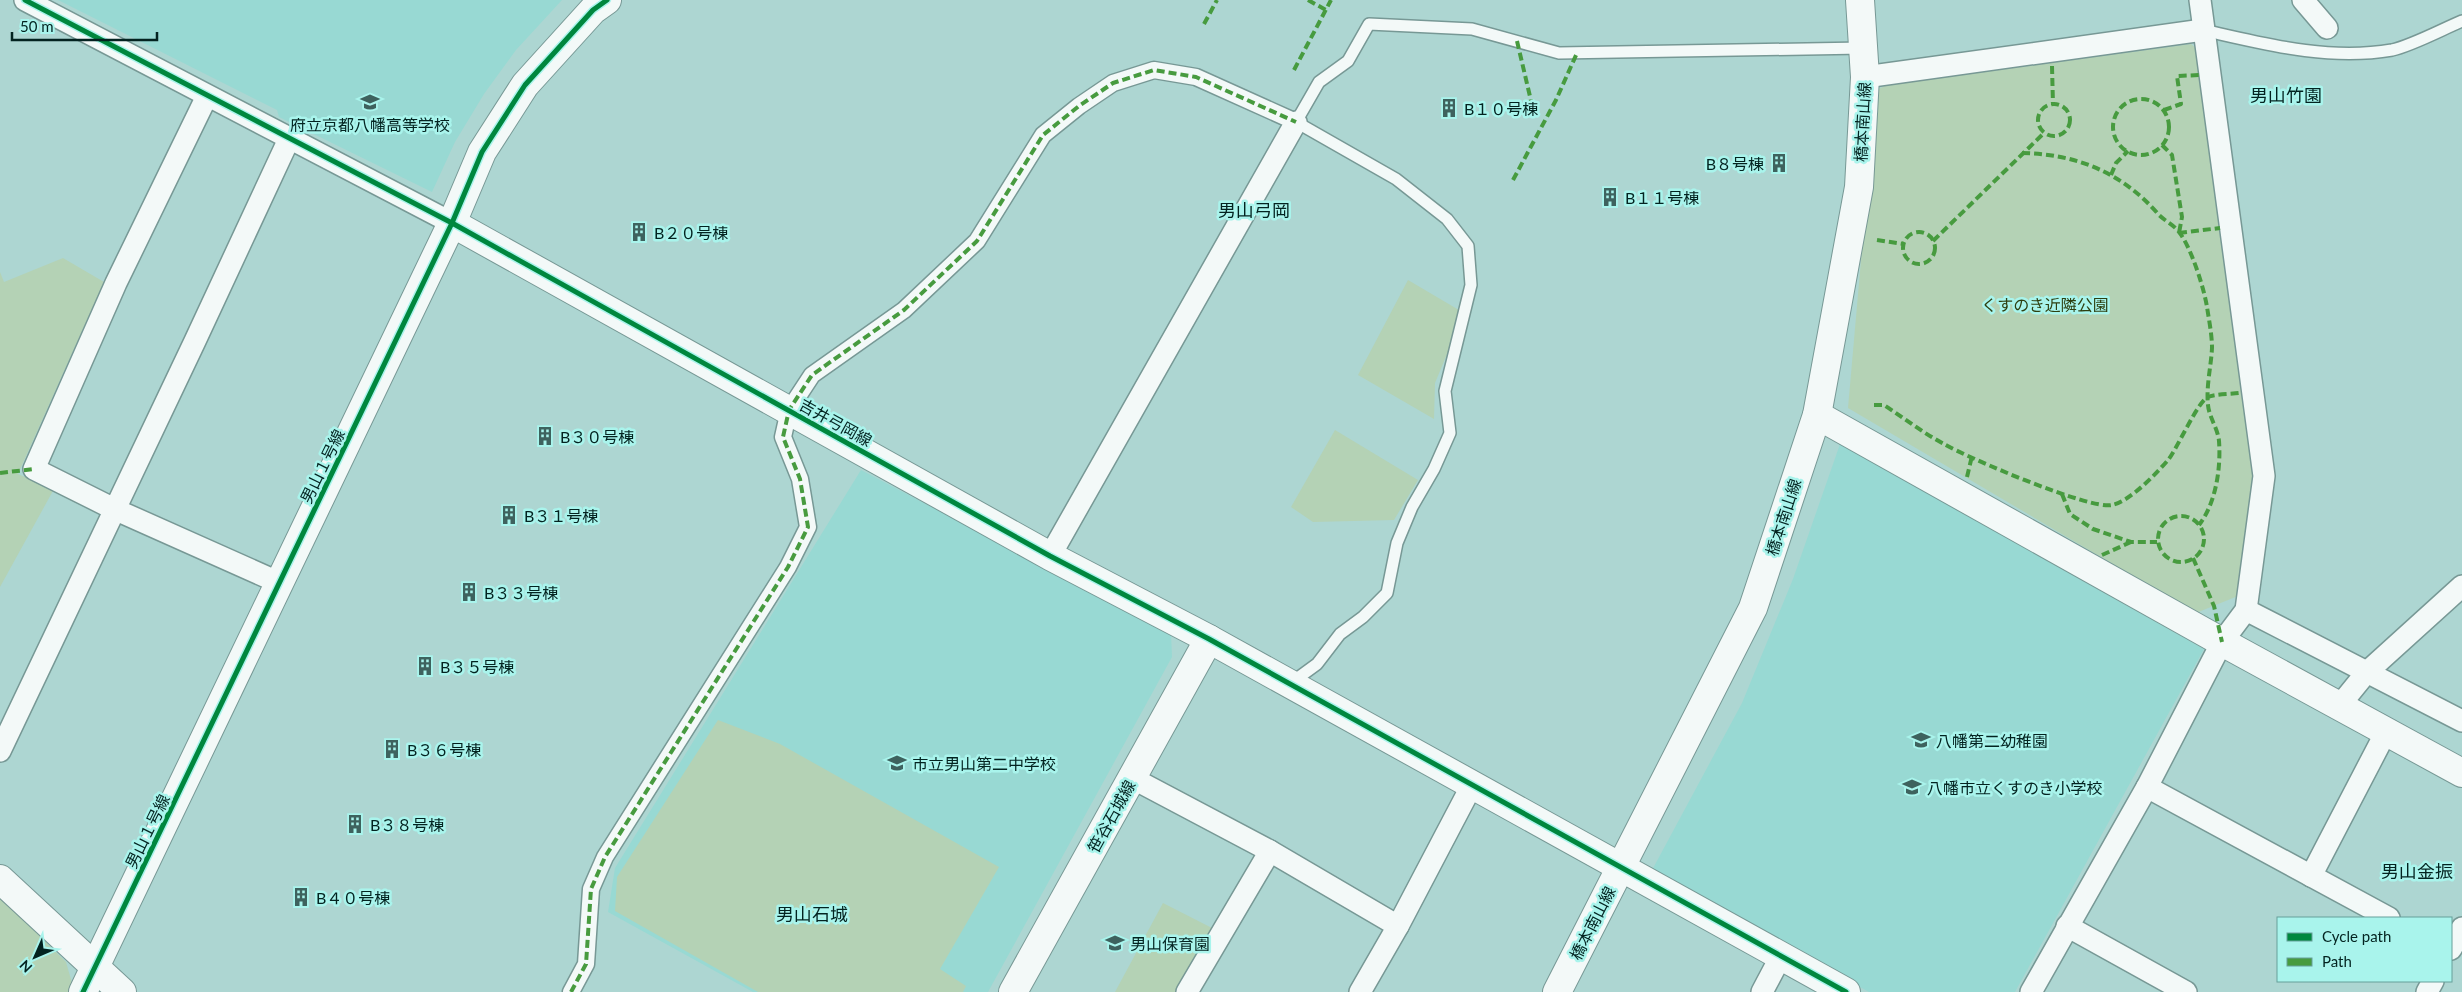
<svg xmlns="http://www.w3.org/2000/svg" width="2462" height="992" viewBox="0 0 2462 992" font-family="Lato,'Noto Sans JP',sans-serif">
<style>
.built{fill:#98d9d3}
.green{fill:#b4d2b5}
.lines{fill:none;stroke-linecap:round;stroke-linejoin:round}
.service-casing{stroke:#779895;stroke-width:14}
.pedestrian-casing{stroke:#779895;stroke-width:19}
.minor-casing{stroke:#779895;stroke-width:24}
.tertiary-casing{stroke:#779895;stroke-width:30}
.service{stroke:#f3f9f8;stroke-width:11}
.pedestrian{stroke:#f3f9f8;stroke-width:16}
.minor{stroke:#f3f9f8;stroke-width:21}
.tertiary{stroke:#f3f9f8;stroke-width:28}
.quiet{stroke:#479b3f;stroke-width:4;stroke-dasharray:8 4;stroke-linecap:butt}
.cycleway-casing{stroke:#a9f4ec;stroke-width:8}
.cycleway{stroke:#00873e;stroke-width:5}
.labels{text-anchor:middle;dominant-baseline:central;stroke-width:5;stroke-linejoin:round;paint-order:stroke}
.poi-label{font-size:16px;fill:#032320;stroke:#a9f4ec;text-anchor:start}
.street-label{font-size:16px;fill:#032320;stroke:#a9f4ec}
.park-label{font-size:16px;fill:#2e3f10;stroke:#a9f4ec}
.neighbourhood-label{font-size:18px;fill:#032320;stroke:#a9f4ec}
</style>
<rect width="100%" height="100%" fill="#add6d2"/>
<g class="built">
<path d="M58 0H562L516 50 484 94 455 142 432 192 279 117 277 110Z"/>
<path d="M1840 444 2204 649 2015 992H1869L1651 872 1742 703 1793 579Z"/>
<path d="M861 470 1171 633 1172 657 988 992H753L608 912 615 868Z"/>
</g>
<g class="green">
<path d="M2191 44 2202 53 2254 477 2238 596 2196 613 1848 408 1876 90 1887 85Z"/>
<path d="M63 258 104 282 18 474 54 489 0 587V272L4 282Z"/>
<path d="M1408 280 1464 313 1435 383 1434 419 1358 375Z"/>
<path d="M1335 430 1418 480 1394 520 1313 522 1291 507Z"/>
<path d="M718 720 780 744 999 867 940 969 966 986 963 992H758L615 911 617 877Z"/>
<path d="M0 897 66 962 72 983 68 992H0Z"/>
<path d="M1163 903 1212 928 1176 992H1115Z"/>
</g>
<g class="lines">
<g class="service-casing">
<g id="service">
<path d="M2203 30C2265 44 2328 61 2392 50 2411 46 2443 29 2462 21"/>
<path d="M1291 683 1317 664 1340 634 1363 617 1387 593 1397 543 1412 507 1434 469 1450 433 1445 391 1471 285 1468 246 1447 219 1396 179 1296 122 1319 82 1348 61 1369 24 1472 29 1559 53 1863 48"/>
</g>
</g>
<g class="pedestrian-casing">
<path id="pedestrian" d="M571 992 586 964 591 889 605 857 788 567 808 527 800 479 783 437 789 410 812 375 904 310 977 241 1043 135 1079 106 1113 83 1154 70 1196 77 1296 122"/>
</g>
<g class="minor-casing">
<g id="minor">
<path d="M25 0 452 223"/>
<path d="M2303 0 2327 28"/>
<path d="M1865 77 2203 30"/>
<path d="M207 96 116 283 34 469 114 509 280 583"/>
<path d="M1050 556 1296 122"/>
<path d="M2246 610 2462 721"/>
<path d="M2340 705 2366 673 2462 586"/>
<path d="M0 751 195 341 289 139"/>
<path d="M1132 778 1270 851 1398 926"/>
<path d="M2147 787 2389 918"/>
<path d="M2311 876 2387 730"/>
<path d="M2067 926 2186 992"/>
<path d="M2451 949 2462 928"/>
<path d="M1187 992 1270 851"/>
<path d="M1360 992 1398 926 1472 785"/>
<path d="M1762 992 1781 956"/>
<path d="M2031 992 2147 787 2222 642 2246 610 2264 476 2200 0"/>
<path d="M2427 992 2433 981"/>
</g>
</g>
<g class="tertiary-casing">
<g id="tertiary">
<path d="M452 223 1050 556 1209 639 1846 992"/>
<path d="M1817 415 2222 642 2462 773"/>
<path d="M0 879 122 992"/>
<path d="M83 992 452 223 482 152 525 85 593 10 607 0"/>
<path d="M1013 992 1209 639"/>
<path d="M1557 992 1753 608 1817 415 1859 187 1865 77 1860 0"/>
</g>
</g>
<use href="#service" class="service"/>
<use href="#pedestrian" class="pedestrian"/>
<use href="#minor" class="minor"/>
<use href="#tertiary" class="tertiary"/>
<g class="quiet">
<path d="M1308 0 1326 10"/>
<path d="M1204 24 1217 0"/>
<path d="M1517 41 1532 105"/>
<path d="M2052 66 2053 105"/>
<path d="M1294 70 1331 0"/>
<circle cx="2141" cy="127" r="28"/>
<circle cx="2054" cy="120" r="16"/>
<path d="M2164 110 2181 104 2177 76 2199 75"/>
<path d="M2162 145 2172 155 2182 217 2179 233"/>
<path d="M2022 153C2077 154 2123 173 2159 215 2165 221 2174 225 2179 232 2191 247 2204 288 2207 307 2209 320 2212 335 2212 348 2211 367 2206 386 2208 405 2209 417 2218 429 2219 441 2221 468 2216 503 2199 525"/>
<path d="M2111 175 2116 163 2128 151"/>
<path d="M1513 180 1556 100 1577 53"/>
<circle cx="1919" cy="248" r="16"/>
<path d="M2179 233 2220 228"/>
<path d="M1877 240 1904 244"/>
<path d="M1933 241 2044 133"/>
<path d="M1874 405H1884C1904 418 1923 433 1944 444 1968 458 2090 510 2112 505 2129 502 2156 474 2168 460 2177 449 2198 401 2208 397 2214 394 2231 394 2239 393"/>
<path d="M0 473 34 469"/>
<path d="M1967 477 1972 456"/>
<path d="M2062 494 2070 514 2093 529 2131 542H2157"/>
<circle cx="2181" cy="539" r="23"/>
<path d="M2102 555 2131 542"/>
<path d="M2193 558 2214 606 2222 642"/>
<path d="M571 992 586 964 591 889 605 857 788 567 808 527 800 479 783 437 789 410 812 375 904 310 977 241 1043 135 1079 106 1113 83 1154 70 1196 77 1296 122"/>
</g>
<g class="cycleway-casing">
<g id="cycleway">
<path d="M25 0 452 223 1050 556 1209 639 1846 992"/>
<path d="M83 992 452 223 482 152 525 85 593 10 607 0"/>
</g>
</g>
<use href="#cycleway" class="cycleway"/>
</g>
<defs>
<g id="school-bare" transform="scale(1.5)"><path d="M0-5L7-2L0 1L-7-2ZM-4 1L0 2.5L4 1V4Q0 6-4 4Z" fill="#3e625e" stroke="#a9f4ec" stroke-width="2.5" paint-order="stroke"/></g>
<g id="building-bare" transform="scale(1.5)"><path d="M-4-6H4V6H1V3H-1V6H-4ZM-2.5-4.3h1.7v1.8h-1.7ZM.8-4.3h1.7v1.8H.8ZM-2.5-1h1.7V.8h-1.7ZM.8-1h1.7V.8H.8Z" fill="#3e625e" stroke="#a9f4ec" stroke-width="2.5" paint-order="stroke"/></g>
</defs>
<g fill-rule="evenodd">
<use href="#school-bare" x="370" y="102"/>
<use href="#building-bare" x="1449" y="108"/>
<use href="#building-bare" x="1779" y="163"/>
<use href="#building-bare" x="1610" y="197"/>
<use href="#building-bare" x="639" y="232"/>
<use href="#building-bare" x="545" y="436"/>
<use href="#building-bare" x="509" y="515"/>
<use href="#building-bare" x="469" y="592"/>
<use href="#building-bare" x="425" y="666"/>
<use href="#school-bare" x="1921" y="740"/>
<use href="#building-bare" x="392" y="749"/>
<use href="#school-bare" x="897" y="763"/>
<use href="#school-bare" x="1912" y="787"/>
<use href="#building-bare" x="355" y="824"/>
<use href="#building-bare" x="301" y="897"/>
<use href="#school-bare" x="1115" y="943"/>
</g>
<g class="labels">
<g class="poi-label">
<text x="1464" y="108">B１０号棟</text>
<text x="370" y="124" text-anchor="middle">府立京都八幡高等学校</text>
<text x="1764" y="163" text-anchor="end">B８号棟</text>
<text x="1625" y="197">B１１号棟</text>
<text x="654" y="232">B２０号棟</text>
<text x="560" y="436">B３０号棟</text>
<text x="524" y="515">B３１号棟</text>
<text x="484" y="592">B３３号棟</text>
<text x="440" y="666">B３５号棟</text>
<text x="1936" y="740">八幡第二幼稚園</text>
<text x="407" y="749">B３６号棟</text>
<text x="912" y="763">市立男山第二中学校</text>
<text x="1927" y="787">八幡市立くすのき小学校</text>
<text x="370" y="824">B３８号棟</text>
<text x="316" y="897">B４０号棟</text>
<text x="1130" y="943">男山保育園</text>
</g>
<g class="street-label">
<text transform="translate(1862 122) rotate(-87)">橋本南山線</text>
<text transform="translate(836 422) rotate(29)">吉井弓岡線</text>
<text transform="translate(322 466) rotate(-64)">男山１号線</text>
<text transform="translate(1783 517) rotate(-72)">橋本南山線</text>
<text transform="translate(1111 816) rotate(-61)">笹谷石城線</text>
<text transform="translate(147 831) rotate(-64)">男山１号線</text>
<text transform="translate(1592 923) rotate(-63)">橋本南山線</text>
</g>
<g class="park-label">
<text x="2045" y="304">くすのき近隣公園</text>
</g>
<g class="neighbourhood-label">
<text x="2286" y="95">男山竹園</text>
<text x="1254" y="210">男山弓岡</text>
<text x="2417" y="871">男山金振</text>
<text x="812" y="914">男山石城</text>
</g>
</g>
<rect x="2277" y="917" width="175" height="65" fill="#a9f4ec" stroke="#67a09a"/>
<rect x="2287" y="933" width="25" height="8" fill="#00873e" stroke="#67a09a"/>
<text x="2322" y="942" font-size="15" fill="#032320">Cycle path</text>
<rect x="2287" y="958" width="25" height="8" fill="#479b3f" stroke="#67a09a"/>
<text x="2322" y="967" font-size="15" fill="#032320">Path</text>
<g transform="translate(35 957) rotate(225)" stroke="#a9f4ec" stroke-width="4" paint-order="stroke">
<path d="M0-4L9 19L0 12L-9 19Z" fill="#032320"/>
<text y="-8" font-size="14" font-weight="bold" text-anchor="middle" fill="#032320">N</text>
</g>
<path d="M12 32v8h145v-8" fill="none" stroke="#032320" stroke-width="2.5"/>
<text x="20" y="32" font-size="15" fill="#032320" stroke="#a9f4ec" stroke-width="4" paint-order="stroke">50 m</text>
</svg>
